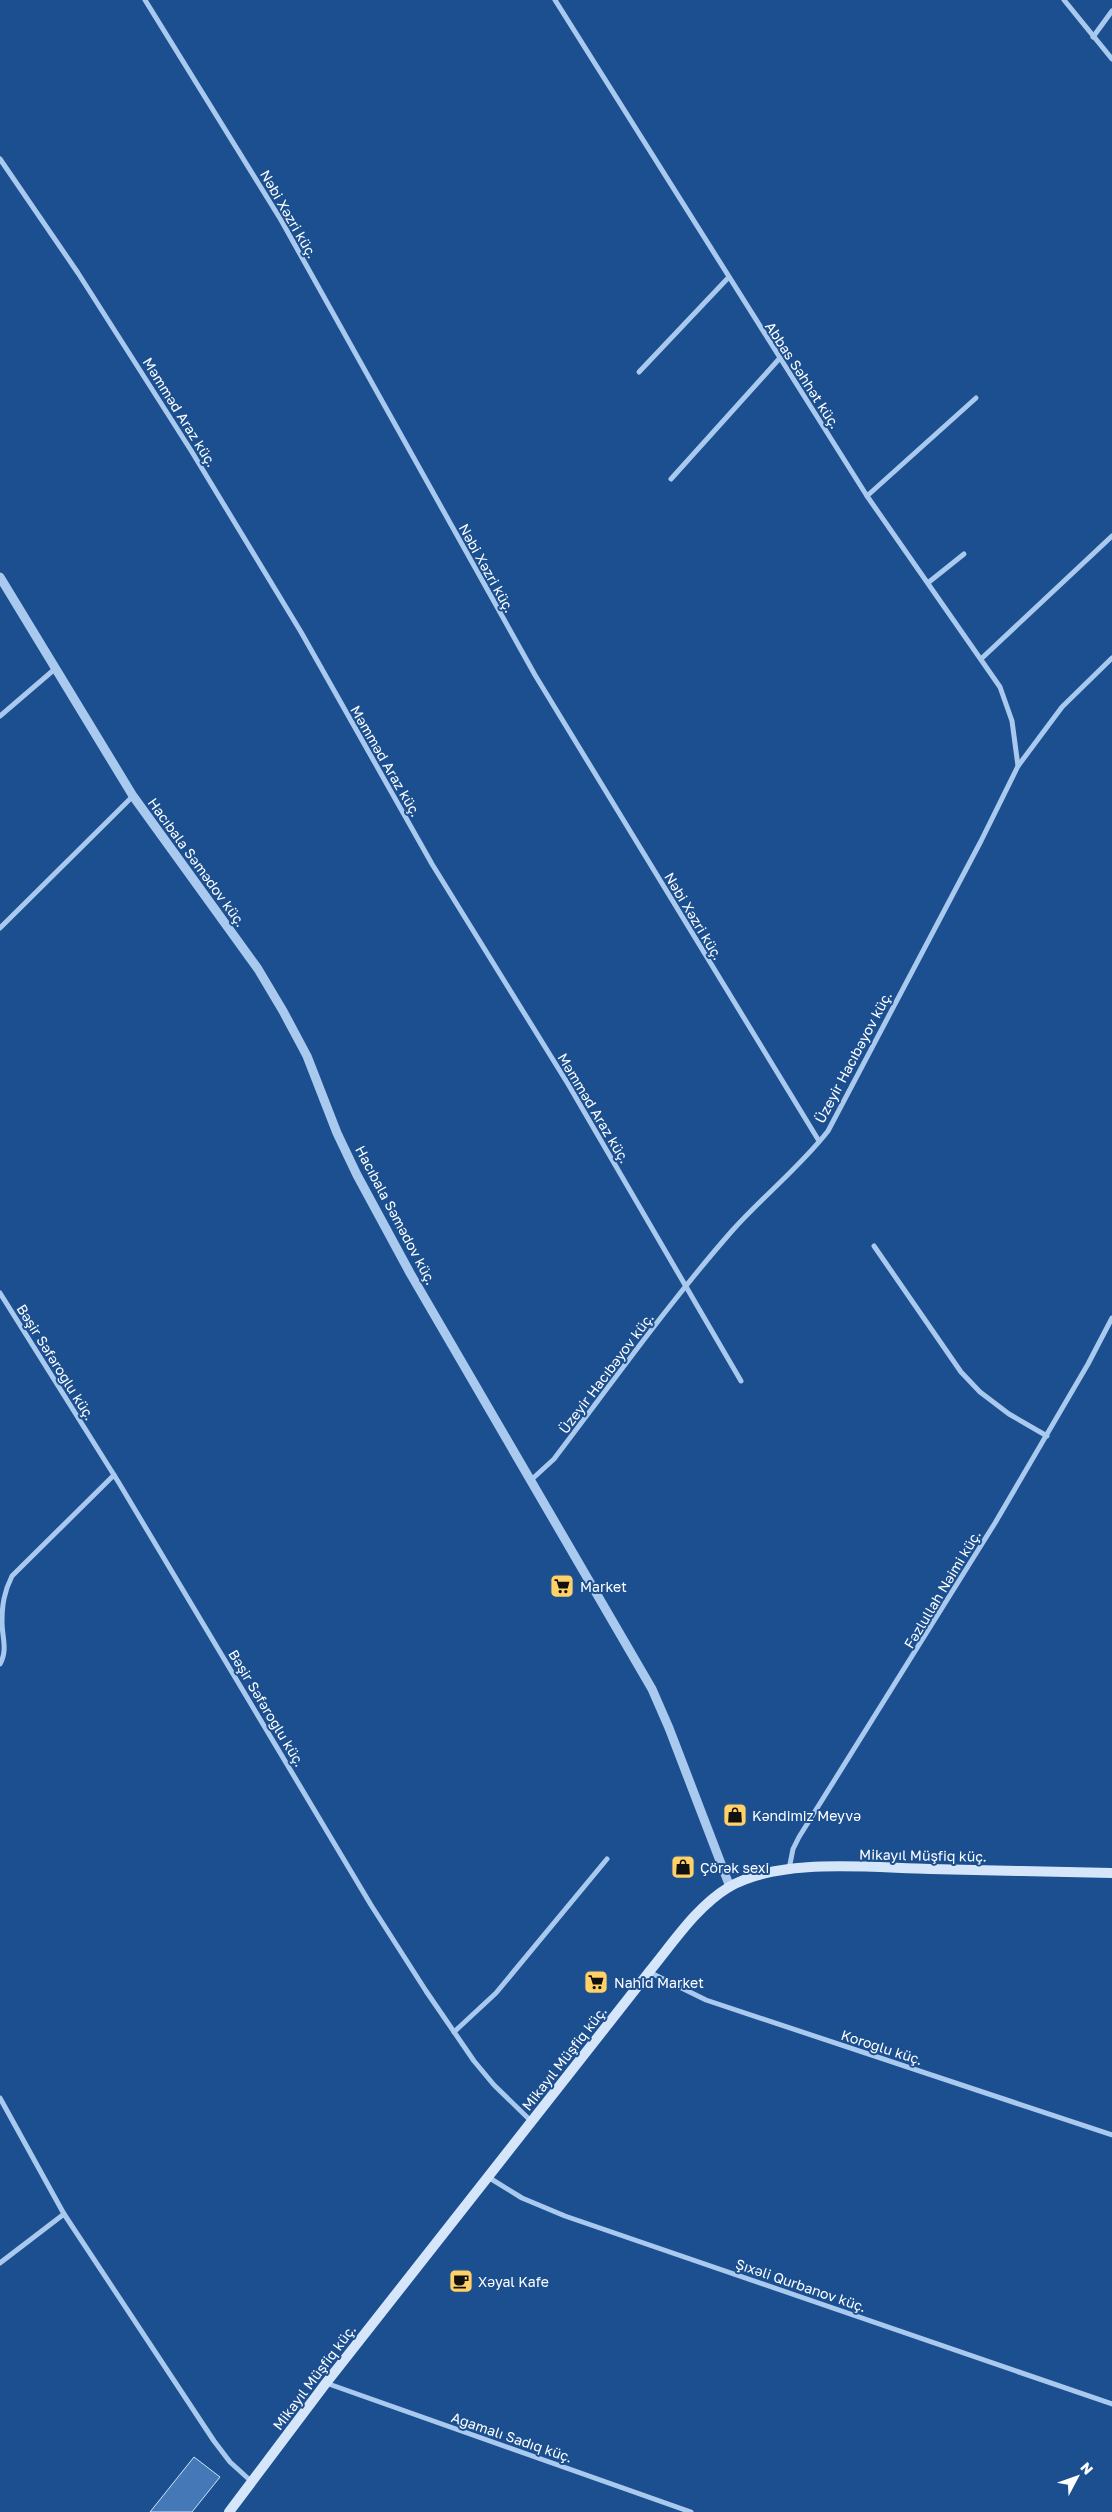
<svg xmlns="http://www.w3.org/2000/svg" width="1112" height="2512" viewBox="0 0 1112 2512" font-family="'Golos Text',sans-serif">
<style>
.building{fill:#4478b7;stroke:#cfe3fa}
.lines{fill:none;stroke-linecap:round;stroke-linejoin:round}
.minor{stroke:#a9c9ee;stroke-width:5}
.tertiary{stroke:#a9c9ee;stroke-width:9}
.secondary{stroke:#d6e6fa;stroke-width:10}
.labels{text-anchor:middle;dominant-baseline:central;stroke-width:4;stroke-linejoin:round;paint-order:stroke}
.street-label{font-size:14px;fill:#fff;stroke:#1b4f8f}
.poi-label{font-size:14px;fill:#fff;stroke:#1b4f8f;text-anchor:start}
</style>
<rect width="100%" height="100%" fill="#1b4f8f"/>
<path class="building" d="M194 2457 220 2477 192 2512H150Z"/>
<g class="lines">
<g class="minor">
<path d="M145 0 281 220 535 675 819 1141"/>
<path d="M555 0 867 496 1000 687 1012 721 1018 766"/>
<path d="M1064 0 1112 59"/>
<path d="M1093 37 1112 11"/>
<path d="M0 159 78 273 192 452 301 632 432 864 568 1084 741 1381"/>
<path d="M639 372 728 278"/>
<path d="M671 479 779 359"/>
<path d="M867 496 976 398"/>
<path d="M929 582 964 554"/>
<path d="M981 659 1112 536"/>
<path d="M0 716 56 668"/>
<path d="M0 928 133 796"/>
<path d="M874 1246 961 1372 980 1392 1009 1414 1047 1436"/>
<path d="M0 1293 119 1483 371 1905 426 1991 474 2061 494 2085 532 2122"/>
<path d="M530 1481 554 1459C612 1383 668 1304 731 1232 762 1197 799 1168 828 1131L981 841 1018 766 1062 707 1112 658"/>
<path d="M0 1664C8 1650 2 1637 2 1622 2 1605 4 1592 12 1576L114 1475"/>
<path d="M789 1869 793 1849 799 1837 995 1523 1088 1364 1112 1318"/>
<path d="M649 1972 706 2000 1112 2135"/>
<path d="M454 2032 496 1993 607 1859"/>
<path d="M0 2098 64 2214 214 2441 230 2462 252 2482"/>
<path d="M488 2177 522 2198 565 2216 1112 2404"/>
<path d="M0 2263 64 2214"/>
<path d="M326 2383 691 2512"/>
</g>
<path class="tertiary" d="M0 577 133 796 258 969 283 1011 307 1056 337 1133 357 1175 410 1273 652 1689 669 1728 730 1887"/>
<path class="secondary" d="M229 2512 326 2383 649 1972C673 1943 696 1907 729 1887 780 1857 872 1868 930 1869 991 1870 1051 1872 1112 1873"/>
</g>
<defs>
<g id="supermarket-square" transform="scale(1.25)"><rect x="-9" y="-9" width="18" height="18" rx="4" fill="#ffd166" stroke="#1b4f8f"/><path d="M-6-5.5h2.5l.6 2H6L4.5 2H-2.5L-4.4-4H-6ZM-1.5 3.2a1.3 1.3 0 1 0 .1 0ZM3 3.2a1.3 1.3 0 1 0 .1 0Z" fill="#111"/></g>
<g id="shop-square" transform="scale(1.25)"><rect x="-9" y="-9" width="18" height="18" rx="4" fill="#ffd166" stroke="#1b4f8f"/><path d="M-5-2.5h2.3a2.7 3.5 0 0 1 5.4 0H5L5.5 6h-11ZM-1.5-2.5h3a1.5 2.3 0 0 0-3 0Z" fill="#111"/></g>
<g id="cafe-square" transform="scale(1.25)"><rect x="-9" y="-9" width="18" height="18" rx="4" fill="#ffd166" stroke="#1b4f8f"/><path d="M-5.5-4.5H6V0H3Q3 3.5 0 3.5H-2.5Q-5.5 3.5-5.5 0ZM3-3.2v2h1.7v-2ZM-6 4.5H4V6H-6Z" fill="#111"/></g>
</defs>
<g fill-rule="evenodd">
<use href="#supermarket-square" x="562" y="1586"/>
<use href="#shop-square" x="735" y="1815"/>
<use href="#shop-square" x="683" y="1867"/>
<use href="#supermarket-square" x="596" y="1982"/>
<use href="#cafe-square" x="461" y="2281"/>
</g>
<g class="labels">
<g class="street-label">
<text transform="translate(289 214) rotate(60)">Nəbi Xəzri küç.</text>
<text transform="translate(803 375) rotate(57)">Abbas Səhhət küç.</text>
<text transform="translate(180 412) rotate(58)">Məmməd Araz küç.</text>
<text transform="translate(487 568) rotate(61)">Nəbi Xəzri küç.</text>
<text transform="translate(386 761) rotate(60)">Məmməd Araz küç.</text>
<text transform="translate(197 862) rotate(54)">Hacıbala Səmədov küç.</text>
<text transform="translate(694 916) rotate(59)">Nəbi Xəzri küç.</text>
<text transform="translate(853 1057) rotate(-62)">Üzeyir Hacıbəyov küç.</text>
<text transform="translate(594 1108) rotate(59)">Məmməd Araz küç.</text>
<text transform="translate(396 1215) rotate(62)">Hacıbala Səmədov küç.</text>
<text transform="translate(56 1362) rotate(58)">Bəşir Səfəroğlu küç.</text>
<text transform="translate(606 1373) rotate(-53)">Üzeyir Hacıbəyov küç.</text>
<text transform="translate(942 1589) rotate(-59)">Fəzlullah Nəimi küç.</text>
<text transform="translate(267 1708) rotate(59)">Bəşir Səfəroğlu küç.</text>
<text transform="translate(923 1855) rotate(1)">Mikayıl Müşfiq küç.</text>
<text transform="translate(882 2047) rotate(18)">Koroğlu küç.</text>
<text transform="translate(564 2058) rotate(-52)">Mikayıl Müşfiq küç.</text>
<text transform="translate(801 2285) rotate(19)">Şıxəli Qurbanov küç.</text>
<text transform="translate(314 2377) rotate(-53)">Mikayıl Müşfiq küç.</text>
<text transform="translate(512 2437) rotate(19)">Ağamalı Sadıq küç.</text>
</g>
<g class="poi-label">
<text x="580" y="1586">Market</text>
<text x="752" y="1815">Kəndimiz Meyvə</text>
<text x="700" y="1867">Çörək sexi</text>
<text x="614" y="1982">Nahid Market</text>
<text x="478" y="2281">Xəyal Kafe</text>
</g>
</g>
<g transform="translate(1077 2477) rotate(49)" stroke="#1b4f8f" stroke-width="4" paint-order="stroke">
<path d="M0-4L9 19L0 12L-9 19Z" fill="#ffffff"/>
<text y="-8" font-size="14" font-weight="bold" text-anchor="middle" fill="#ffffff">N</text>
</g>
</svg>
